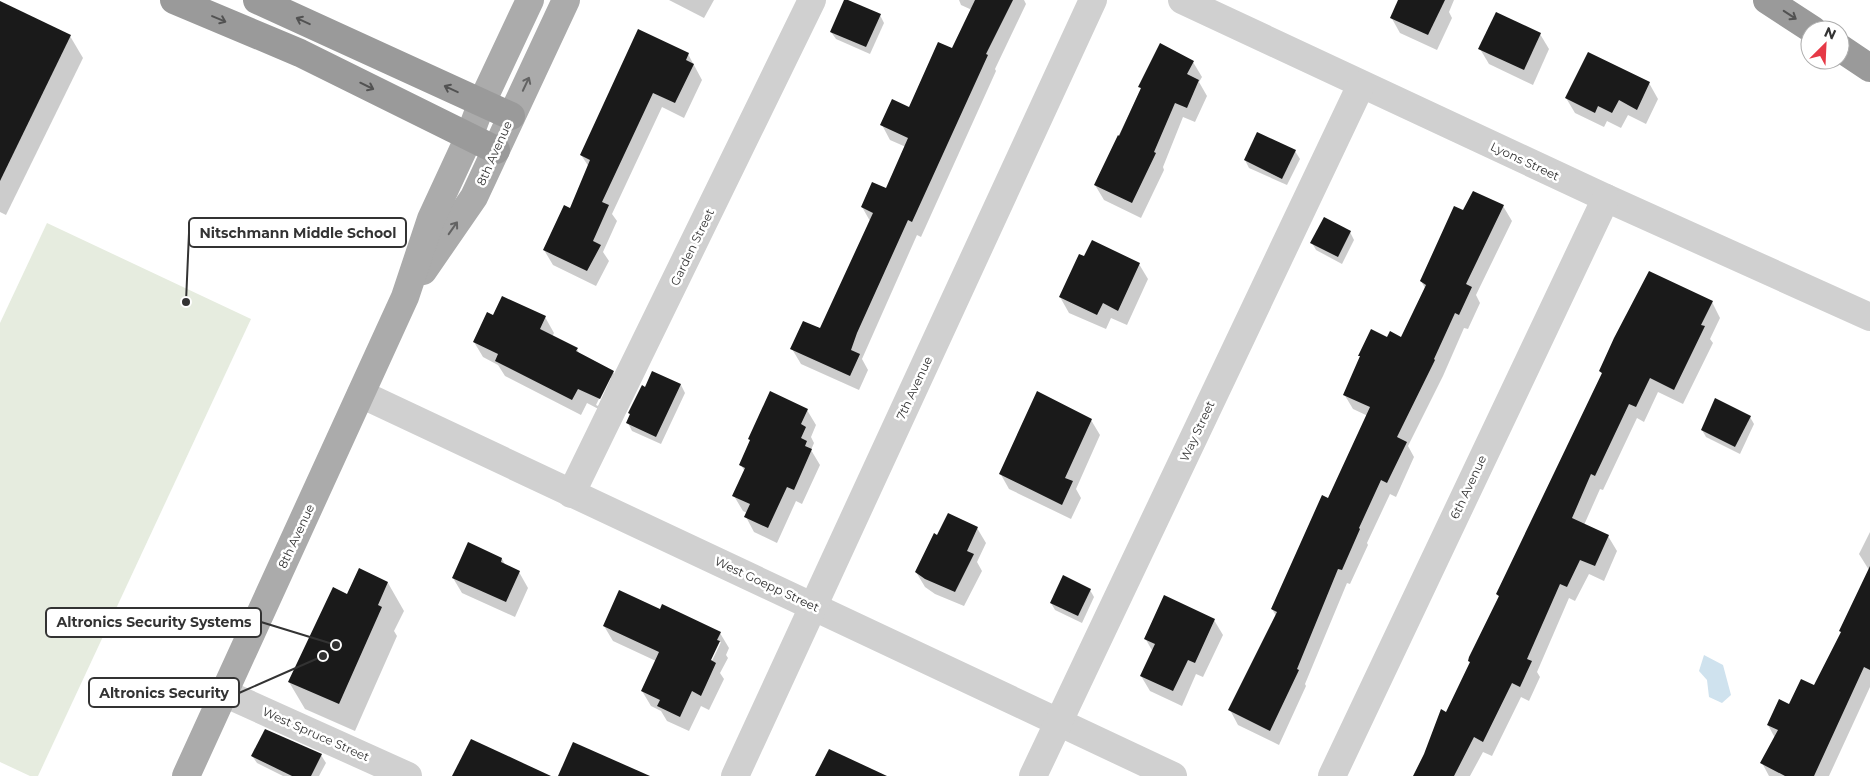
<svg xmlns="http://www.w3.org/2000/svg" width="1870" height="776" viewBox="0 0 1870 776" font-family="Montserrat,sans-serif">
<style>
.green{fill:#e6ecdf}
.water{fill:#cfe2ee}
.shadow{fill:#0003;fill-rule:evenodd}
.building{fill:#1a1a1a}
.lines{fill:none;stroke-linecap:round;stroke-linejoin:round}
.minor{stroke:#d0d0d0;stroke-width:28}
.major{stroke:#ababab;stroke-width:28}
.highway{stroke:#9a9a9a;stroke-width:28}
.oneway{stroke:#525252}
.oneway2{stroke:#636363}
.labels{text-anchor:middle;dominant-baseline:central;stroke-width:5;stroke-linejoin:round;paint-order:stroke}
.street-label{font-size:12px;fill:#333;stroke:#fff}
.leader{fill:none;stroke:#333;stroke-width:2}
.callout-dot{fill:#333;stroke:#fff;stroke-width:2}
.callout{fill:#fff;stroke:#333;stroke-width:2}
.callout-label{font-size:14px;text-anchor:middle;font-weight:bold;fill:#333}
</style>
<rect width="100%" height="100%" fill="#fff"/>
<path class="green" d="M47 223 251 319 38 776H30L0 762V323Z"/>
<path class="water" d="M1704 655 1723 665 1731 695 1722 703 1709 697 1707 680 1699 671Z"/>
<g class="shadow">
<path d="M669 0H714L704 18Z"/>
<path d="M845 0 880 15 884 23 870 54 836 39 831 32Z"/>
<path d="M959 0H1024L1026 4 995 69 996 71 921 237 917 235 862 359 868 370 859 390 801 364 792 349 821 330 870 221 862 207 887 190 906 147 890 140 882 125 910 109 952 50 972 10 961 5Z"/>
<path d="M1399 0H1454L1449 12 1452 18 1437 50 1400 33 1391 17Z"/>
<path d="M0 2 70 36 83 58 6 215 0 212Z"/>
<path d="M1540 34 1549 49 1533 85 1489 64 1480 49Z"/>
<path d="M1588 53 1649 83 1658 99 1646 124 1628 115 1621 128 1607 121 1604 127 1575 113 1566 98Z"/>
<path d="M688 54 702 80 684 118 662 107 612 214 617 221 603 252 609 261 596 286 553 265 544 250 571 210 589 167 581 155Z"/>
<path d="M1193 62 1202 77 1199 82 1207 96 1195 122 1183 117 1163 167 1164 170 1141 218 1104 200 1095 185 1141 89 1140 87Z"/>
<path d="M1295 151 1300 159 1287 185 1249 168 1245 160Z"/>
<path d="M1503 206 1512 221 1476 295 1480 303 1468 329 1464 328 1443 376 1408 446 1414 457 1396 497 1390 494 1367 543 1368 545 1350 584 1347 583 1305 684 1306 686 1279 745 1238 725 1230 710 1276 616 1272 609 1329 499 1368 416 1353 409 1344 394 1361 357 1360 355 1388 339H1402L1425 288 1421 281 1464 212Z"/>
<path d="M1350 232 1354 240 1342 264 1316 250 1312 243Z"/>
<path d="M1139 264 1148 279 1127 325 1111 318 1106 329 1069 313 1060 297Z"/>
<path d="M1712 302 1720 318 1710 339 1713 343 1683 404 1658 392 1644 422 1637 418 1603 490 1600 489 1584 525 1608 536 1617 551 1604 581 1589 574 1575 601 1569 598 1537 672 1540 677 1529 701 1521 697 1492 756 1483 752 1470 776H1414L1471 664 1469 661 1499 597 1497 594 1603 375 1600 371Z"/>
<path d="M494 317H545L554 333 552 337 577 349 580 355 613 372 622 387 608 414 587 403 581 415 505 376 498 365 483 357 474 342ZM609 378H611L598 406 596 405Z"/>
<path d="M653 373 681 385 685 393 661 444 632 431 628 423 631 416 629 413 646 388Z"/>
<path d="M807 410 816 425 811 437 814 443 811 450 820 465 802 504 796 501 777 543 754 532 746 517 747 513 743 511 734 496 745 472 741 465Z"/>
<path d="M1750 417 1754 424 1740 454 1706 437 1702 430Z"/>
<path d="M1091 420 1100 435 1076 489 1081 498 1071 519 1009 489 1000 473Z"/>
<path d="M977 528 986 543 977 562 982 571 964 606 935 594 925 587 916 572 938 537Z"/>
<path d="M1870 532V687L1829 776H1769L1762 763 1775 738 1768 725 1815 686 1842 633 1869 570 1859 554Z"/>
<path d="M502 559 506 566 519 572 528 588 515 617 462 593 453 578Z"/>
<path d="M360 569 388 583 404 611 394 631 397 636 355 731 305 709 289 682 348 595Z"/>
<path d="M1090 590 1094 597 1082 623 1055 610 1051 603Z"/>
<path d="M660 610 720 633 729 648 726 655 728 658 720 673 724 679 709 710 701 706 689 731 667 721 661 711 651 706 642 691 656 661 613 641 604 626ZM718 642H721L709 667 707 666Z"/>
<path d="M1214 620 1223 635 1203 677 1196 674 1182 706 1150 691 1141 676 1153 652 1145 638Z"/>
<path d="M321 755 326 763 319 776H283L257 763 252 756Z"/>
</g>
<g class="building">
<path d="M844 0H848L881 14 866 47 830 32Z"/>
<path d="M975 0H1013L986 54 988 55 912 222 908 220 857 333 851 350 860 354 850 376 790 349 803 321 820 328 873 213 861 207 872 182 886 188 908 138 880 125 892 99 909 107 938 42 952 48Z"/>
<path d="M1398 0H1445L1428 35 1390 18Z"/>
<path d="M0 1 71 35 0 181Z"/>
<path d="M1496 12 1541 33 1524 70 1478 49Z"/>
<path d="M638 29 689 53 686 60 694 64 675 103 653 93 602 202 609 205 593 241 601 245 587 271 543 250 564 205 570 208 590 160 580 155Z"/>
<path d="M1160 43 1194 61 1187 74 1199 80 1187 108 1175 103 1154 152 1156 153 1132 203 1094 185 1118 135 1119 136 1141 88 1138 87Z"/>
<path d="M1588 52 1650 82 1637 110 1619 100 1612 113 1598 106 1595 113 1565 98Z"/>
<path d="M1257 132 1296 150 1282 179 1244 160Z"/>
<path d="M1473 191 1504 205 1466 284 1472 287 1459 315 1455 313 1434 359 1435 360 1397 437 1407 442 1387 483 1381 480 1359 528 1360 529 1342 570 1338 569 1297 669 1299 670 1270 731 1228 710 1277 612 1271 609 1322 495 1328 498 1370 407 1343 395 1360 356H1358L1371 329 1387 337 1390 331 1401 337 1426 285 1420 281 1454 206 1463 210Z"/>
<path d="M1324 217 1351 231 1338 257 1310 243Z"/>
<path d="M1092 240 1140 263 1118 311 1103 303 1097 315 1059 297 1079 254 1084 256Z"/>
<path d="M1649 271 1713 301 1701 325 1705 326 1674 390 1650 378 1636 407 1629 404 1595 476 1591 474 1572 518 1609 535 1595 566 1580 560 1567 587 1560 584 1527 659 1532 661 1520 687 1512 683 1483 742 1474 737 1454 776H1413L1424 754 1441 709 1446 712 1470 662 1468 661 1469 657 1499 596 1496 594 1602 373 1599 371 1614 338Z"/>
<path d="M502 296 546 316 540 329 578 348 576 351 614 371 600 399 578 389 572 400 495 361 498 354 473 342 487 312 493 315Z"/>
<path d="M652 371 681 384 656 437 626 423 630 414 628 413 642 385 645 387Z"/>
<path d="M770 391 808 409 801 424 806 427 801 438 807 441 805 446 812 449 794 490 787 487 768 528 744 517 750 504 732 496 745 468 739 465 750 440 748 439Z"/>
<path d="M1037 391 1092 419 1065 478 1073 481 1062 505 999 474Z"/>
<path d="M1715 398 1751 416 1735 447 1701 430Z"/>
<path d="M948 513 978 527 967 551 974 554 955 592 925 579 915 572 934 533 937 535Z"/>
<path d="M468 542 502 558 501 562 520 571 506 602 452 578Z"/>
<path d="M1870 566V670L1864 667 1814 776H1785L1760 763 1778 730 1767 725 1779 699 1789 704 1801 679 1814 685 1841 632 1839 631Z"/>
<path d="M359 568 388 582 378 605 382 607 339 704 288 682 333 587 347 594Z"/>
<path d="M1063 575 1091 589 1078 616 1050 603Z"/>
<path d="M619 590 660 609 662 604 721 632 717 640 720 641 711 660 716 663 701 696 692 691 680 717 657 706 660 700 641 691 659 652 603 626Z"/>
<path d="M1164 595 1215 619 1195 663 1188 660 1173 691 1140 676 1155 644 1144 639Z"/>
<path d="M265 729 322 754 311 776H292L251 756Z"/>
<path d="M471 739 551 776H452Z"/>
<path d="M573 742 650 776H558Z"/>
<path d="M829 749 887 776H815Z"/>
</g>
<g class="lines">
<g class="minor">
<path d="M1182 0 1606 198 1870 317"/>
<path d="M361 394 1173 776"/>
<path d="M571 494 812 0"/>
<path d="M224 693 408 776"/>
<path d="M735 776 1093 0"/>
<path d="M1033 776 1361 85"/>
<path d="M1332 776 1606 198"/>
</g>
<g class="major">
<path d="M423 271 474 197 566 0"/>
<path d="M186 776 405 297 431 219 469 137 482 102 530 0"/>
</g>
<g class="highway">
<path d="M174 0 300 53 496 150"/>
<path d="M257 0 511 116"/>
<path d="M1767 0 1813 30"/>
<path d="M1840 48 1870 68"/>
</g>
</g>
<defs><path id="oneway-shaft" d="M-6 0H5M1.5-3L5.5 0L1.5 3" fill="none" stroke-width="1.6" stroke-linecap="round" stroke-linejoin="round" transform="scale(1.25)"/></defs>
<g class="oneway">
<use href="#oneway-shaft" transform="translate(1790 15) rotate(33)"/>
<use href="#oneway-shaft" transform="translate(219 19) rotate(23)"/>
<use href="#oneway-shaft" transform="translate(303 21) rotate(-155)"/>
<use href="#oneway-shaft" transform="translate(367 86) rotate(26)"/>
<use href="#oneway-shaft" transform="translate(451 89) rotate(-155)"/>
</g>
<g class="oneway2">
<use href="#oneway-shaft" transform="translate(526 84) rotate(-65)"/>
<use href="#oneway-shaft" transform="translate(453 228) rotate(-55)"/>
</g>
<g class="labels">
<g class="street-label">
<text transform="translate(494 153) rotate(-66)">8th Avenue</text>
<text transform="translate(1525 161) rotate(25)">Lyons Street</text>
<text transform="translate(692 247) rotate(-64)">Garden Street</text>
<text transform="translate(914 388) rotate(-65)">7th Avenue</text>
<text transform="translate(1197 431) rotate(-65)">Way Street</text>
<text transform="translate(1468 487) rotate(-65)">6th Avenue</text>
<text transform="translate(296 536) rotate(-65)">8th Avenue</text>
<text transform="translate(767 584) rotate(25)">West Goepp Street</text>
<text transform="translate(316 734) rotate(24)">West Spruce Street</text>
</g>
</g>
<path class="leader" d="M186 302L189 233M336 645L261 622M323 656L239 693"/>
<g class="callout-dot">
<circle cx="186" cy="302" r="5"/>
<circle cx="336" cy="645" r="5"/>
<circle cx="323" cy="656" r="5"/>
</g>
<g class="callout">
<rect x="189" y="218" width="217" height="29" rx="5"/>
<rect x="46" y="608" width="215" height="29" rx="5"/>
<rect x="89" y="678" width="150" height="29" rx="5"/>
</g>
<g class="callout-label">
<text x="298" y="238">Nitschmann Middle School</text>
<text x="154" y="627">Altronics Security Systems</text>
<text x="164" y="698">Altronics Security</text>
</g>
<g transform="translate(1825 45) rotate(24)"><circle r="24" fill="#ffffff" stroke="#adadad"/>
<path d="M0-4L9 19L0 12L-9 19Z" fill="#e63946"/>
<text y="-8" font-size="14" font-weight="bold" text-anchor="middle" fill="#333333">N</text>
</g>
</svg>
